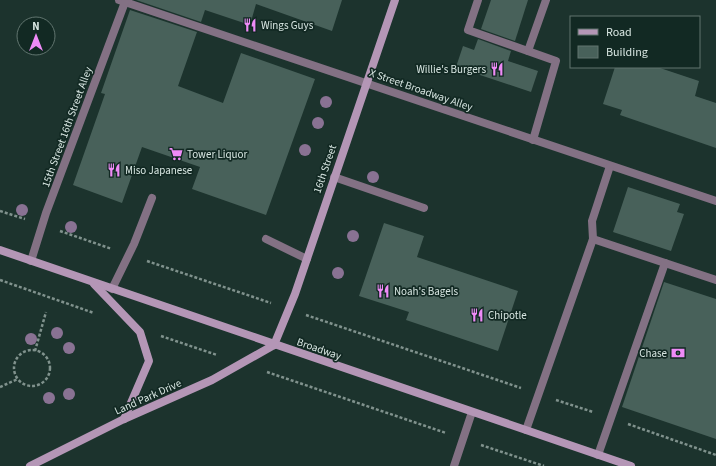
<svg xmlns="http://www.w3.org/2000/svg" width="716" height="466" viewBox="0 0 716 466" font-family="'Source Sans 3',sans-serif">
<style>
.building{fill:#48615a}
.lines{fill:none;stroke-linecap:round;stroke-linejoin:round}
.path{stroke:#80928d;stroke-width:2.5;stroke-dasharray:3 2;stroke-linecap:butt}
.lane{stroke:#837184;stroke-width:8}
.secondary{stroke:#b496b6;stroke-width:8}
.tree{fill:#897293}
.labels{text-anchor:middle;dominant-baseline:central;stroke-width:3.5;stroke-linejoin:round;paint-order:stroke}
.poi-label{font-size:11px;fill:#d8e6e2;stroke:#122923;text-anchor:start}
.street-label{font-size:11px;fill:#d8e6e2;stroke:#122923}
</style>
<rect width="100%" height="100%" fill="#1c332d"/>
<g class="building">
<path d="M136 0H342L332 31 256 4 250 25 205 10 201 22Z"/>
<path d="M491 0H528L515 41 481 29Z"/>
<path d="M130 10 197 32 178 86 223 103 241 53 315 79 266 215 192 189 200 167 142 147 122 203 73 185 105 94 101 93Z"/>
<path d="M478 39 511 51 508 61 538 71 531 92 456 67 463 46 474 50Z"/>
<path d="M615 67H657L699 81 695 96 716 103V148L620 115 622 110 603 104Z"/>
<path d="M628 187 680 204 677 212 684 214 671 251 613 232Z"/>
<path d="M384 223 424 236 417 257 518 291 498 351 406 320 409 312 359 296Z"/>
<path d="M664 282 716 299V439L622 407Z"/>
</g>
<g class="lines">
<g class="path">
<path d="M0 211 25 219"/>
<path d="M60 231 112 249"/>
<path d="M147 261 271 303"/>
<path d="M0 280 94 313"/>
<path d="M306 315 521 388"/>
<path d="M161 336 217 355"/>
<circle cx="32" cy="368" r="18"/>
<path d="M35 351 46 312"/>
<path d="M267 372 446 433"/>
<path d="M0 387 18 379"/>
<path d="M556 400 593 412"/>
<path d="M628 424 716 455"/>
<path d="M481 445 544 466"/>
</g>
<g class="lane">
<path d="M119 0 716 201"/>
<path d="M478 0 468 30 556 61 533 140"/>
<path d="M528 51 546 0"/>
<path d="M334 177 424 208"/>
<path d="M266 239 307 259"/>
<path d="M593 239 716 280"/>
<path d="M31 261 46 213 125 2"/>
<path d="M112 289 134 244 152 198"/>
<path d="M526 430 593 239 592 221 610 166"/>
<path d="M598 455 665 263"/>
<path d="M454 466 472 412"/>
</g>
<g class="secondary">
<path d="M0 250 631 466"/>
<path d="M94 284 140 332 149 361 124 419"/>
<path d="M274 345 295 294 395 0"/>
<path d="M30 466 124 419 212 380 274 345"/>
</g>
</g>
<g class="tree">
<circle cx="326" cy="102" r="6"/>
<circle cx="318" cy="123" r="6"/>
<circle cx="305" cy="150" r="6"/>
<circle cx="373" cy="177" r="6"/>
<circle cx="22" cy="210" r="6"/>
<circle cx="71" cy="227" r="6"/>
<circle cx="353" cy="236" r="6"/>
<circle cx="338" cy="273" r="6"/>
<circle cx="57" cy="333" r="6"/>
<circle cx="31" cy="339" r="6"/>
<circle cx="69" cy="348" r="6"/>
<circle cx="69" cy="394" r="6"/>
<circle cx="49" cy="398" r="6"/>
</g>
<defs>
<g id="restaurant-bare" transform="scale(1.08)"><path d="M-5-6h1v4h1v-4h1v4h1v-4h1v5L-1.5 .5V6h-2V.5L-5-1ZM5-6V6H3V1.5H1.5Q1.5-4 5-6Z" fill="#ef8bf7" stroke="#122923" stroke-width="2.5" paint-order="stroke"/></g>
<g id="supermarket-bare" transform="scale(1.08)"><path d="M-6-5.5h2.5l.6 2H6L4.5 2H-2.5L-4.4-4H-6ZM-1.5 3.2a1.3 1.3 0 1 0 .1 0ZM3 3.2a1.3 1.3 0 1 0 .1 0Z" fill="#ef8bf7" stroke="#122923" stroke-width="2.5" paint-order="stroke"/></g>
<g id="bank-bare" transform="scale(1.08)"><path d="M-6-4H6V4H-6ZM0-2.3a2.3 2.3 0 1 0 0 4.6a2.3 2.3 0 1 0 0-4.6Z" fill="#ef8bf7" stroke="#122923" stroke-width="2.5" paint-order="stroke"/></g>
</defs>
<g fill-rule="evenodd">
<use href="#restaurant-bare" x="250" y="25"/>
<use href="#restaurant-bare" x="497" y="69"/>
<use href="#supermarket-bare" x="176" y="154"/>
<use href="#restaurant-bare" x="114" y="170"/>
<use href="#restaurant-bare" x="383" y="291"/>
<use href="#restaurant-bare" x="477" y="315"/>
<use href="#bank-bare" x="678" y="353"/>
</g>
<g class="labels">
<g class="poi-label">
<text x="261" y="25">Wings Guys</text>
<text x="486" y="69" text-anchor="end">Willie's Burgers</text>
<text x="187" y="154">Tower Liquor</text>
<text x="125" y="170">Miso Japanese</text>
<text x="394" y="291">Noah's Bagels</text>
<text x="488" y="315">Chipotle</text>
<text x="667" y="353" text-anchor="end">Chase</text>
</g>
<g class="street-label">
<text transform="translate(421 90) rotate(19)">X Street Broadway Alley</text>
<text transform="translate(67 127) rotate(-70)">15th Street 16th Street Alley</text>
<text transform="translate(325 169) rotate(-71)">16th Street</text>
<text transform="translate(319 349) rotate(19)">Broadway</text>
<text transform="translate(148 397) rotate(-24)">Land Park Drive</text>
</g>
</g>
<rect x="570" y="16" width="130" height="52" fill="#122923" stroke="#61756f"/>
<rect x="578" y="29" width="20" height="6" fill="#b496b6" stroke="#61756f"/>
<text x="606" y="36" font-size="12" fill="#d8e6e2">Road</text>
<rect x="578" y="46" width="20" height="12" fill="#48615a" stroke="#61756f"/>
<text x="606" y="56" font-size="12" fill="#d8e6e2">Building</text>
<g transform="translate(36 36)"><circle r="19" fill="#122923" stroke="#61756f"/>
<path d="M0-3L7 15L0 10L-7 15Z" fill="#ef8bf7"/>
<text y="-6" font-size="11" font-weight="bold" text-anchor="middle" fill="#d8e6e2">N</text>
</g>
</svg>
